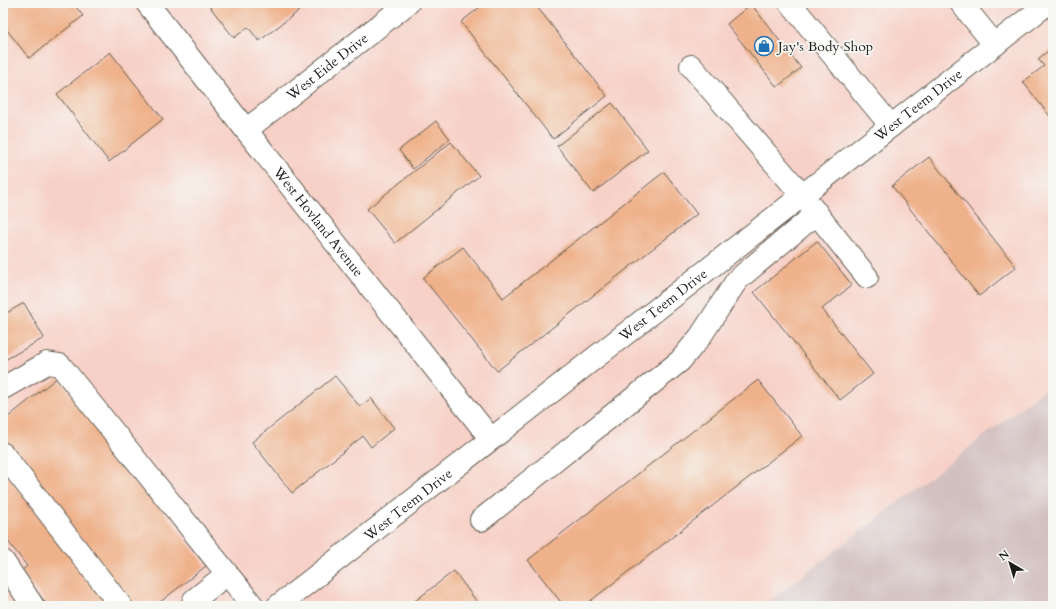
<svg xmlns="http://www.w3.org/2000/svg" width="1056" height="609" viewBox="0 0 1056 609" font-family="Cardo,serif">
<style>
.built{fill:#f7d1c8}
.industrial{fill:#d2bfc0}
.building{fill:#efb18a}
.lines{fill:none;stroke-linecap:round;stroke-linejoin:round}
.minor-casing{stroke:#655f53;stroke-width:24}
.minor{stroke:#fff;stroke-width:22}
.labels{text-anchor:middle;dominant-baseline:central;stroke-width:3.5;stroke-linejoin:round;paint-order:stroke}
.poi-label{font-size:14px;fill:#1c1c1c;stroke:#f6f6f2;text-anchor:start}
.street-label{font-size:14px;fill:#1c1c1c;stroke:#f6f6f2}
</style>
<rect width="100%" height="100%" fill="#f6f6f2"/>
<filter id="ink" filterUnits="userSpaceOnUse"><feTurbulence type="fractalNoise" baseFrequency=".025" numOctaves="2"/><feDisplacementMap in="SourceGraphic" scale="8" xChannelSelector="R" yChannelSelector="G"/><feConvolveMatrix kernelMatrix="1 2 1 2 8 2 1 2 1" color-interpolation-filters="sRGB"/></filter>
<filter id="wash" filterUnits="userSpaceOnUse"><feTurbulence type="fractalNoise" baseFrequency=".012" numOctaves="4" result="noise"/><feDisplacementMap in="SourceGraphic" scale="16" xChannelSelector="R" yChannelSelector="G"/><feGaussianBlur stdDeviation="0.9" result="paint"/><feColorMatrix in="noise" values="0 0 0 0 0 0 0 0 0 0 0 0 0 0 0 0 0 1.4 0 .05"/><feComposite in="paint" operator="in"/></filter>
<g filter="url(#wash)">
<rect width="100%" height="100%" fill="#eddcba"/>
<path class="built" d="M3 3H1053V383L763 606H3Z"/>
<path class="industrial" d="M1053 383V606H763Z"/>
<g id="blocks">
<g class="building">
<path d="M3 3H73L83 16 29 58 3 25Z"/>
<path d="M207 3H295L300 10 259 41 248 27 234 38Z"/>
<path d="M485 3H534L607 96 553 139 461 22Z"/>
<path d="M751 4 801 68 777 87 727 24Z"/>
<path d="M1053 47V120L1023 82 1044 66 1038 59Z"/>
<path d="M110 52 163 119 109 162 57 94Z"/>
<path d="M612 103 648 150 593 193 557 146Z"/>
<path d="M436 121 450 139 413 169 399 150Z"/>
<path d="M451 142 479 176 395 243 367 209Z"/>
<path d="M929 157 1016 267 979 296 892 186Z"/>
<path d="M664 172 697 214 497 371 423 278 463 247 503 298Z"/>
<path d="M817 241 852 285 822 309 873 374 840 400 754 292Z"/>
<path d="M24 303 44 338 3 361V315Z"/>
<path d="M335 376 360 407 371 398 394 428 371 447 363 436 292 493 252 442Z"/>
<path d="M58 377 206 566 155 606H134L3 439V421Z"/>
<path d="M758 380 802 436 584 606H564L528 560Z"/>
<path d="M3 470 109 606H48L21 571 27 566 3 535Z"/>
<path d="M454 571 480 606H413L411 604Z"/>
</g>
</g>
</g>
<g filter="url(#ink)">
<use href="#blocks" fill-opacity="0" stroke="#655f53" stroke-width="1"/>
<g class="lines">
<g class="minor-casing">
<g id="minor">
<path id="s1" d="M147 3 246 130 491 439"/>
<path d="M790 3 891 126"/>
<path d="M961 3 995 45"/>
<path d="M691 66 802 195 867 277"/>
<path id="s2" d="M246 130 408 3"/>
<path d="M3 388 47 363 60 365 253 606"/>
<path d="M3 454 121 606"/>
<path d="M481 520 680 361 700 337 737 280 817 213"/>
<path d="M3 561 33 606"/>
<path d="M192 606 194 600 227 574"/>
<path id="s3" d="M278 606 1048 3"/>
</g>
</g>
<use href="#minor" class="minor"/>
</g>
</g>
<defs>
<g id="shop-ring" transform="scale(1)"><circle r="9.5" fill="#f6f6f2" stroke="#1f6fb2" stroke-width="1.5"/><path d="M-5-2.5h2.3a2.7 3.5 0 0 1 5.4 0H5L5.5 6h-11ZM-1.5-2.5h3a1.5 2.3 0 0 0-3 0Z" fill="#1f6fb2"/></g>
</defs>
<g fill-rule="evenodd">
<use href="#shop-ring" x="764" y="46"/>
</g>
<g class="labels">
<g class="poi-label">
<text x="778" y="46">Jay's Body Shop</text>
</g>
<g class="street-label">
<text stroke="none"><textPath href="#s2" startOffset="103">West Eide Drive</textPath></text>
<text stroke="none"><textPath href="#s3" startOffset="813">West Teem Drive</textPath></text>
<text stroke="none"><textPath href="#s1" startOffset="278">West Hovland Avenue</textPath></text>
<text stroke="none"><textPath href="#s3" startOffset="489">West Teem Drive</textPath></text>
<text stroke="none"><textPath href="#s3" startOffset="165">West Teem Drive</textPath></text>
</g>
</g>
<rect width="1056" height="609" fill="none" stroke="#f6f6f2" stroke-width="16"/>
<g transform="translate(1010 563) rotate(322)" stroke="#f6f6f2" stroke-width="3" paint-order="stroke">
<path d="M0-3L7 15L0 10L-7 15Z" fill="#1c1c1c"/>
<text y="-6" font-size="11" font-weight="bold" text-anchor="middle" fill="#1c1c1c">N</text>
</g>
</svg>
